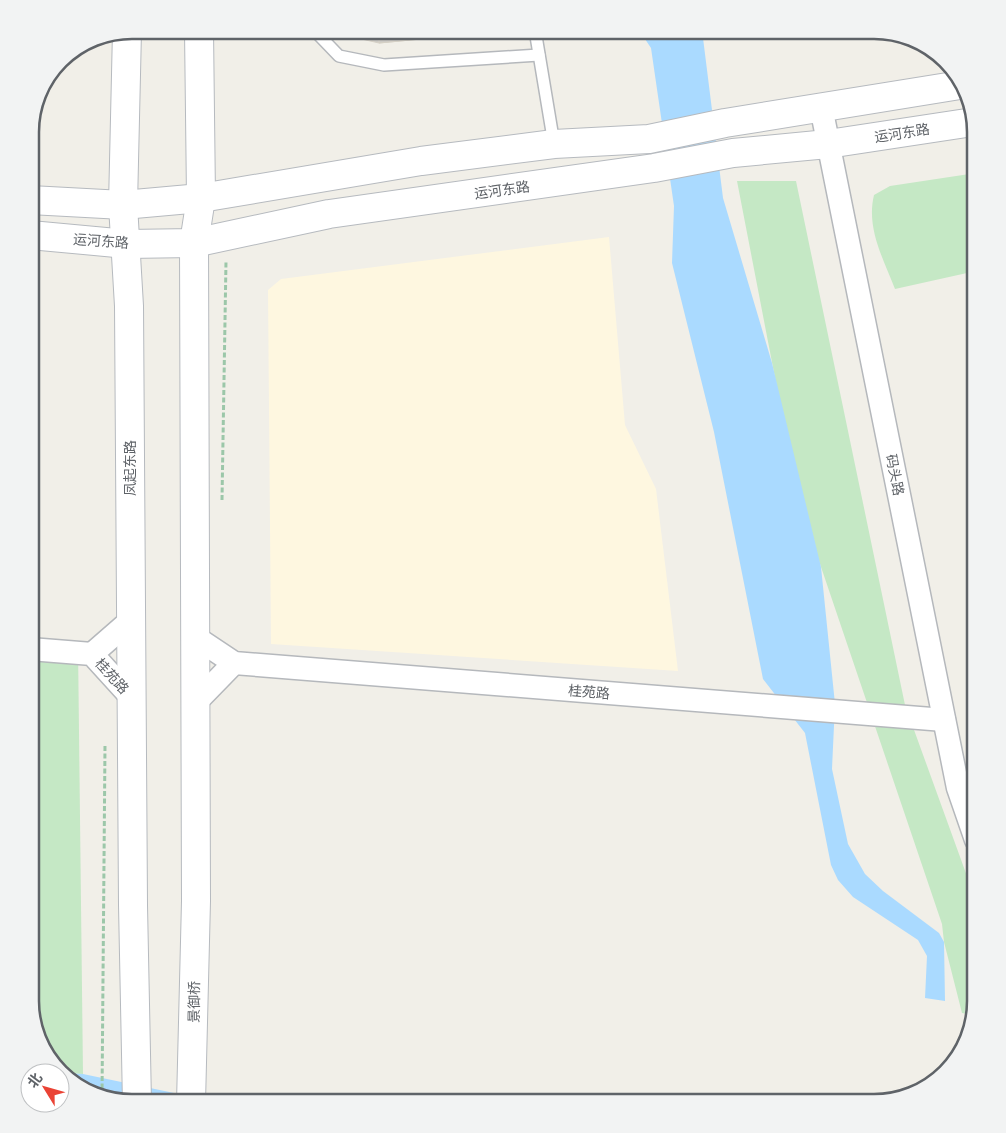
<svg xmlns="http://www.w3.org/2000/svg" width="1006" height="1133" viewBox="0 0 1006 1133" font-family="'DejaVu Sans','Noto Sans SC',sans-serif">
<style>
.commercial{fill:#fef7e0}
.green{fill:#c5e8c5}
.water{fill:#aadaff}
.building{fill:#cccac5;stroke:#d6d1c6}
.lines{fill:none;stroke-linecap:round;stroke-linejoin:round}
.lane-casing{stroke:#b5b8bc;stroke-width:14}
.street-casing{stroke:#b5b8bc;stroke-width:25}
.secondary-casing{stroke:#b6babf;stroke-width:30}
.path{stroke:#9cc7a9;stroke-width:3;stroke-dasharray:5 2.5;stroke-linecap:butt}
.lane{stroke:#fff;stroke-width:11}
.street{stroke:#fff;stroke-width:22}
.secondary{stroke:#fff;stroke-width:28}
.labels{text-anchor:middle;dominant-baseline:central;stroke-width:4.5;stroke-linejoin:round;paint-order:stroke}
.street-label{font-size:14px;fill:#5f6368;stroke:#fff}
.rim{fill:none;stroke:#5f6368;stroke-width:2.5}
</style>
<rect width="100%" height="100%" fill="#f1efe8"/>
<g class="commercial">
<path d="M781 30H839L783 40Z"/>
<path d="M609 237 625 425 656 489 678 671 271 644 268 290 281 279Z"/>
</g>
<g class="green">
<path d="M976 173V271L895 289C883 258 866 228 874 195L890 186Z"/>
<path d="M737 181H796L905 705 976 901V1002L973 1015 962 1013 944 942 942 924 799 502Z"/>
<path d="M30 643 78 646 83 1074 63 1073 51 1063 30 1002Z"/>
</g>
<g class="water">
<path d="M639 30H702L723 198 772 363 821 567 835 704 832 769 848 844 865 874 883 891 939 933 944 942 945 1001 925 998 927 956 918 940 853 897 838 880 831 865 805 733 763 679 714 432 672 263 674 206 651 48Z"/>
<path d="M63 1073 83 1074 222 1103H131L86 1092Z"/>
</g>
<g class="building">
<path d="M339 30H473V34L379 43 344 35Z"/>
<path d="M379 30H473V34L379 43Z"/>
<path d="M30 334 39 335 36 374 30 373Z"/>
<path d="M976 391V408L968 402Z"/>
<path d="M30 490H39L31 582H30Z"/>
</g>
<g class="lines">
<g class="lane-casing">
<g id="lane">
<path d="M314 30 339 56 384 65 539 55"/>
<path d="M535 30 554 144"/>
</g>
</g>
<g class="street-casing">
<g id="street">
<path d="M821 107 958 788 976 840"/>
<path d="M195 637 234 663 944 720"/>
<path d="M30 649 92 654 132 698"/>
<path d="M92 654 131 620"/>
<path d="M196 702 234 663"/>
</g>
</g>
<g class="secondary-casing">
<g id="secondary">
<path d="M127 31 123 205 129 306 133 905 137 1103"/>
<path d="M30 200 123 205 201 198 421 161 554 144 649 139 725 123 960 85"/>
<path d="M30 235 127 244 194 243 329 214 654 168 733 153 828 144 973 122"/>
<path d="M191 1103 196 901 194 243 201 198 199 30"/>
</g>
</g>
<g class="path">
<path d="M222 500 226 261"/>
<path d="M102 1096 105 745"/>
</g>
<use href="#lane" class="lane"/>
<use href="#street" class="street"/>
<use href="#secondary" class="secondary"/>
</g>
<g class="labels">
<g class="street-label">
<text transform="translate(902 133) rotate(-9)">运河东路</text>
<text transform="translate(502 190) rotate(-8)">运河东路</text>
<text transform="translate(101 241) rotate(4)">运河东路</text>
<text transform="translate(130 468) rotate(-90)">凤起东路</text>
<text transform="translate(895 475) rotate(79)">码头路</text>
<text transform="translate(112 676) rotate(48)">桂苑路</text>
<text transform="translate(589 692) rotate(5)">桂苑路</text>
<text transform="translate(194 1002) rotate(-89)">景御桥</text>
</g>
</g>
<path d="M0 0H1006V1133H0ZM132 39H874A93 93 0 0 1 967 132V1001A93 93 0 0 1 874 1094H132A93 93 0 0 1 39 1001V132A93 93 0 0 1 132 39Z" fill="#f2f3f3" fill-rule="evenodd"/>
<path class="rim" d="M132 39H874A93 93 0 0 1 967 132V1001A93 93 0 0 1 874 1094H132A93 93 0 0 1 39 1001V132A93 93 0 0 1 132 39Z"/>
<g transform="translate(45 1088) rotate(307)"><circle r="24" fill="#ffffff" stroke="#bfc1c3"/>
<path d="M0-4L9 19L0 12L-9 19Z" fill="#ea4335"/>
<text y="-8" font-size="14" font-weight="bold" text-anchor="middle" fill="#5f6368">北</text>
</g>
</svg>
